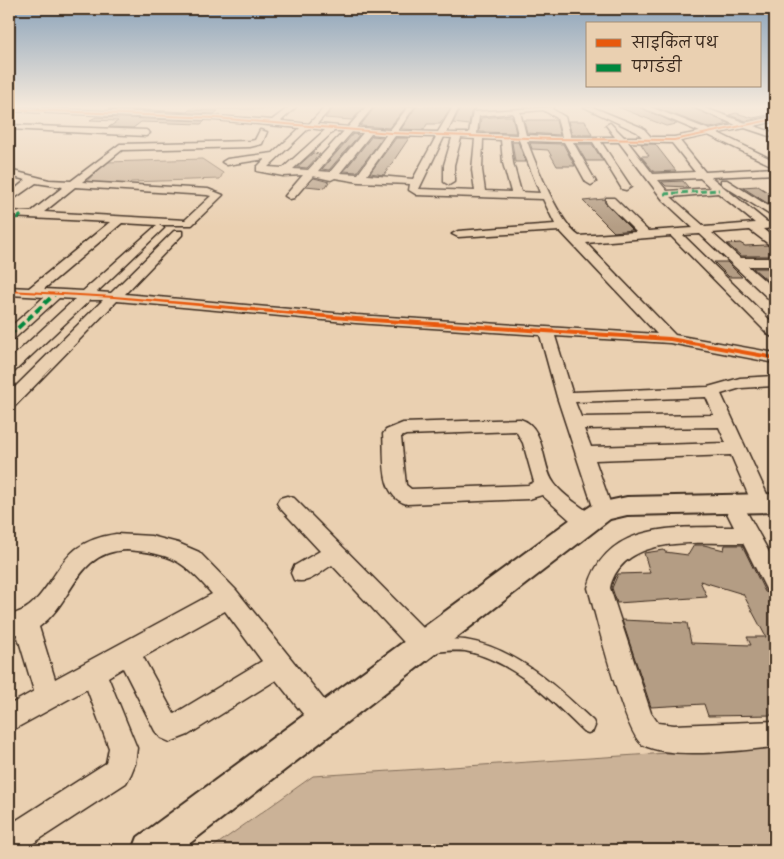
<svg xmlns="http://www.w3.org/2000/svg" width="784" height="859" viewBox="0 0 784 859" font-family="Itim,'Playpen Sans Deva',sans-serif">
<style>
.green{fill:#cbb297;stroke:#836e5a}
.building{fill:#b49d84;stroke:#3b2a1e}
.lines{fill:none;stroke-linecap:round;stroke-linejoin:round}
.service-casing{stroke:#3b2a1e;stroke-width:3}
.minor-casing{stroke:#3b2a1e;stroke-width:3}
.tertiary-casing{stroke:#3b2a1e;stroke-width:4}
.primary-casing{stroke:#3b2a1e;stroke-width:3}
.service{fill:#ead0b1;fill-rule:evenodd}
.minor{fill:#ead0b1;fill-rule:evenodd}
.tertiary{fill:#ead0b1;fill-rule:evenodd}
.primary{fill:#ead0b1;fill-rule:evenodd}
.quiet-far1{stroke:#00873e;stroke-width:3;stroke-dasharray:6 3;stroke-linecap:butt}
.quiet{stroke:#00873e;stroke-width:4;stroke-dasharray:8 4;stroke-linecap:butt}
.cycleway-casing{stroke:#ead0b1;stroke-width:3}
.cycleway{fill:#e8590c;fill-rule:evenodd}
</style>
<rect width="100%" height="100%" fill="#ead0b1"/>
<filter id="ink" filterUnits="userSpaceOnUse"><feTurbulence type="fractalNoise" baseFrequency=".02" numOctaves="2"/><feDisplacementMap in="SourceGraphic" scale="10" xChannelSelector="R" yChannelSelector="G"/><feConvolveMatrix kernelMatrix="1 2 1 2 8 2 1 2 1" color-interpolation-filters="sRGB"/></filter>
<g filter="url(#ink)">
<g class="green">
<path d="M194 107H280L276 109 189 110Z"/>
<path d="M202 159 223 173 220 179 131 182 127 185 85 183 107 162Z"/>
<path d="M775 746V850H209L313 776Z"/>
</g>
<g class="building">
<path d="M334 107H364L352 120 325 118Z"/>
<path d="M375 107H406L389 128 360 126Z"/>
<path d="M416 107H451L440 124H427L424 130 401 129Z"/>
<path d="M461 107H478L471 112 469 125 453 123Z"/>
<path d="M618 107H639L677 124 666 126Z"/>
<path d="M654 107H691L730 124 710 128Z"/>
<path d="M111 108 187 112 189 110 218 111 214 114 108 109Z"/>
<path d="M736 113 753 118 773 114 775 115 746 121 729 115Z"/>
<path d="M503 116H512L516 133 479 132 481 118Z"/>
<path d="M96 117 205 121 201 124 141 122 133 128 109 127 118 121 90 120Z"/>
<path d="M524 120H556L560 135 527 133Z"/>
<path d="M568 121H585L592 135H572Z"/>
<path d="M353 134 359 135 329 170 322 169Z"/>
<path d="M372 136 383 137 357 172 344 171Z"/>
<path d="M396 138H409L384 175 370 173Z"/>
<path d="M512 142H518L526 162H515Z"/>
<path d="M530 143 563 144 575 166H557L548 150 532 149Z"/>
<path d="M576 144H592L603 161H586Z"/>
<path d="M641 144H655L676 171 654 172 641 156H649Z"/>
<path d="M313 153 320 154 307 168 297 167Z"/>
<path d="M314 178 329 182 325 188 306 186Z"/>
<path d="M683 181 688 187 666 186 662 182Z"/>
<path d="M758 186 775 197V202L767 203 742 187Z"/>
<path d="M604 199 605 203 632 230 614 232 583 201Z"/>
<path d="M740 243 745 246 767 245 775 251V256H741L727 244Z"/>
<path d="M714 262H727L742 277H729Z"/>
<path d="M753 268H775V282L770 283Z"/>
<path d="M694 545H704L724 550 725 545H742L765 592 775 595V715L708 716 704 704 651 707 622 620 687 623 691 643 751 645 747 637H766L743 594 700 581 707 597 617 603 612 588 618 574 650 573 644 553 664 550 665 552 688 555Z"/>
</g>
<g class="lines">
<g class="service-casing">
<path id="service" d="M434 640C444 640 455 639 465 640 516 648 557 687 593 721L595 726 593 731 588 733 583 731C550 699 512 660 465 651 455 650 444 651 434 652L430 650 428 646 430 642Z"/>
</g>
<g class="minor-casing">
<g id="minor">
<path d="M9 107 216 116 272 120 289 107H296L281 121 309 124 325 107H332L317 124 348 127 366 107H373L356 128 390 130 408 107H414L398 131 438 132 453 107H459L447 133H469L473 112 553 107 552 109 565 117 571 137H615L606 125 610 123 624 137H642L637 132 584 107H592L643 128 651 137H674L700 132 641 107H650L710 130 736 125 693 107H702L746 123 775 117V121L754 126 775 133V138L745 128 718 133 775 161V167L708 135 680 141 705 172 775 168V174L711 177 767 222H775V228L763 229 775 239V249L750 230 712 233 740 258H775V266H748L775 290V301L770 300 700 234 683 235 775 325V337L770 336 671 236 586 243 675 335 775 353V363L670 343 555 336 572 392 708 387 740 378 775 376V386L741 388 721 394 771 503 768 508 761 510 754 508 731 455 595 460 613 511 610 516 603 519 596 516 557 397 540 335 356 323 117 301 15 406 9 407V393L103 300H90L15 371 9 373V360L75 299 59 298 14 339 9 340V328L44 297 9 295V287L29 288 110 222 9 217V211L31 212 63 187 36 183 9 202V194L26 180 9 176V170L49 180 71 181 120 144 250 141 255 140 260 130 267 132 262 144 250 147 122 150 82 182 208 189 223 195 192 225H159L164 228 162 230 97 292 111 293 174 231H182V235L125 294 356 315 657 334 560 231 458 237 452 234 458 231 555 224 543 199 417 195 409 190 410 184 359 182 335 178 331 180 313 176 294 198 290 199 285 196 303 175 283 176 257 171V167L265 159 227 165 222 162 227 159 273 153 300 128 216 120 9 111ZM543 110 557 118 562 137 526 135 520 112ZM513 113 518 135 477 134 479 116ZM309 128 325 130 283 168 268 167ZM334 131H344L308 170 293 169ZM352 132 363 133 330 172 318 171ZM371 134 386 135 358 174 340 173ZM395 136 436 137 413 179 367 175ZM444 137 452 138 444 165V182L449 185 454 182V165L461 138 475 139 472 170 475 191 419 189ZM483 139 501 140 503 163 511 192 485 191 482 170ZM510 140H519L540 193 521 192 513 163ZM527 141 564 142 586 182 591 185 596 182 573 142H593L622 189 626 190 631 187 601 142H619L663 200 693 228 648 231 614 198H606V202L636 232 579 236C560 224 536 165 527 141ZM628 142 672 143 695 172 653 174ZM700 178 711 188 667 191 658 180ZM75 187 207 195 211 196 185 220 44 212ZM718 193 755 223 705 227 671 197ZM122 223 157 225 83 291 44 289ZM706 397 714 415 581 417 575 402ZM719 427 726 443 591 447 584 429Z"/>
<path d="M9 125 146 130 150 133 146 136 9 129Z"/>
<path d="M721 180H727L775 210V218L721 184Z"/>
<path d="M520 419C546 426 541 466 554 483 563 496 581 506 593 516L596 522 593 528 586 530 579 528 542 495 529 499 407 504C379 496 385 458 383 434L386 430 403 423ZM516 431 523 443 534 482 528 485 411 489 406 485 401 437 406 435Z"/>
<path d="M287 496 294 498 433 638 436 646 433 654 424 657 415 654 332 565C320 572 309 585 294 580L291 573 294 566 320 551 280 508 277 503 280 498Z"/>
<path d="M732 496 739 498 775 563V593L767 591 743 543C700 544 623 533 610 588L651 713 658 723 674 725 775 721V747C742 750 671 760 643 745 624 734 596 615 588 588 606 520 679 528 734 527L722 503 725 498Z"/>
<path d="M116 534 151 536 178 543 199 552 236 590 333 711 337 720 333 729 324 733 315 729 276 680 188 735 170 742 161 738 155 731 123 668 108 677 137 748 135 764 131 774 126 783 23 850H9V825L106 763 109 748 87 689 9 732V705L34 691 17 634 9 635V615C44 609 51 569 76 549 88 540 102 536 116 534ZM127 550C171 553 184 561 212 594L55 679 39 627C75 601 74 552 127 550ZM225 611 262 661 174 714 143 657Z"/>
</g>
</g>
<g class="tertiary-casing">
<path id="tertiary" d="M775 494V512L627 515 610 519 181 850H133L138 837 571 519 594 504 627 497Z"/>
</g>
<g class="primary-casing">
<path id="primary" d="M764 107H775V113Z"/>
</g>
<use href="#service" class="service"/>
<use href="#minor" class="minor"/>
<use href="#tertiary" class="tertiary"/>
<use href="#primary" class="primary"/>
<g class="quiet-far1">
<path d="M664 194 719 190"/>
<path d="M9 224 23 214"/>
</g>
<path class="quiet" d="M9 336 56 293"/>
<g class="cycleway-casing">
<g id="cycleway">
<path d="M9 108 216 117 391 132 553 138 674 139 775 118V120L674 141 553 140 391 134 216 119 9 110Z"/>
<path d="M9 290 114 296 356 317 670 337 775 356V360L670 341 356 321 114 298 9 292Z"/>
</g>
</g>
<use href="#cycleway" class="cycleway"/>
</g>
</g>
<linearGradient id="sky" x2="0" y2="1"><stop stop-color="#8ba3ba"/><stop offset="0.47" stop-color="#f6eadc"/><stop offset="1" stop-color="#f6eadc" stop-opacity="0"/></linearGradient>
<rect width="784" height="227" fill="url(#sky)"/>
<rect width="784" height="859" fill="none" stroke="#ead0b1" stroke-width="30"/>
<rect x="15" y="15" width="754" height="829" fill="none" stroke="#3b2a1e" stroke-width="2" filter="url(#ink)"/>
<rect x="586" y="22" width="175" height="65" fill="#ead0b1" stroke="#a48e76"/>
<rect x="596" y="39" width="25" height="8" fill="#e8590c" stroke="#a48e76"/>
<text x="632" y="48" font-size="15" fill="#3b2a1e">साइकिल पथ</text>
<rect x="596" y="64" width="25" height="8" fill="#00873e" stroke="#a48e76"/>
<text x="632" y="72" font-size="15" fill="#3b2a1e">पगडंडी</text>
</svg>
